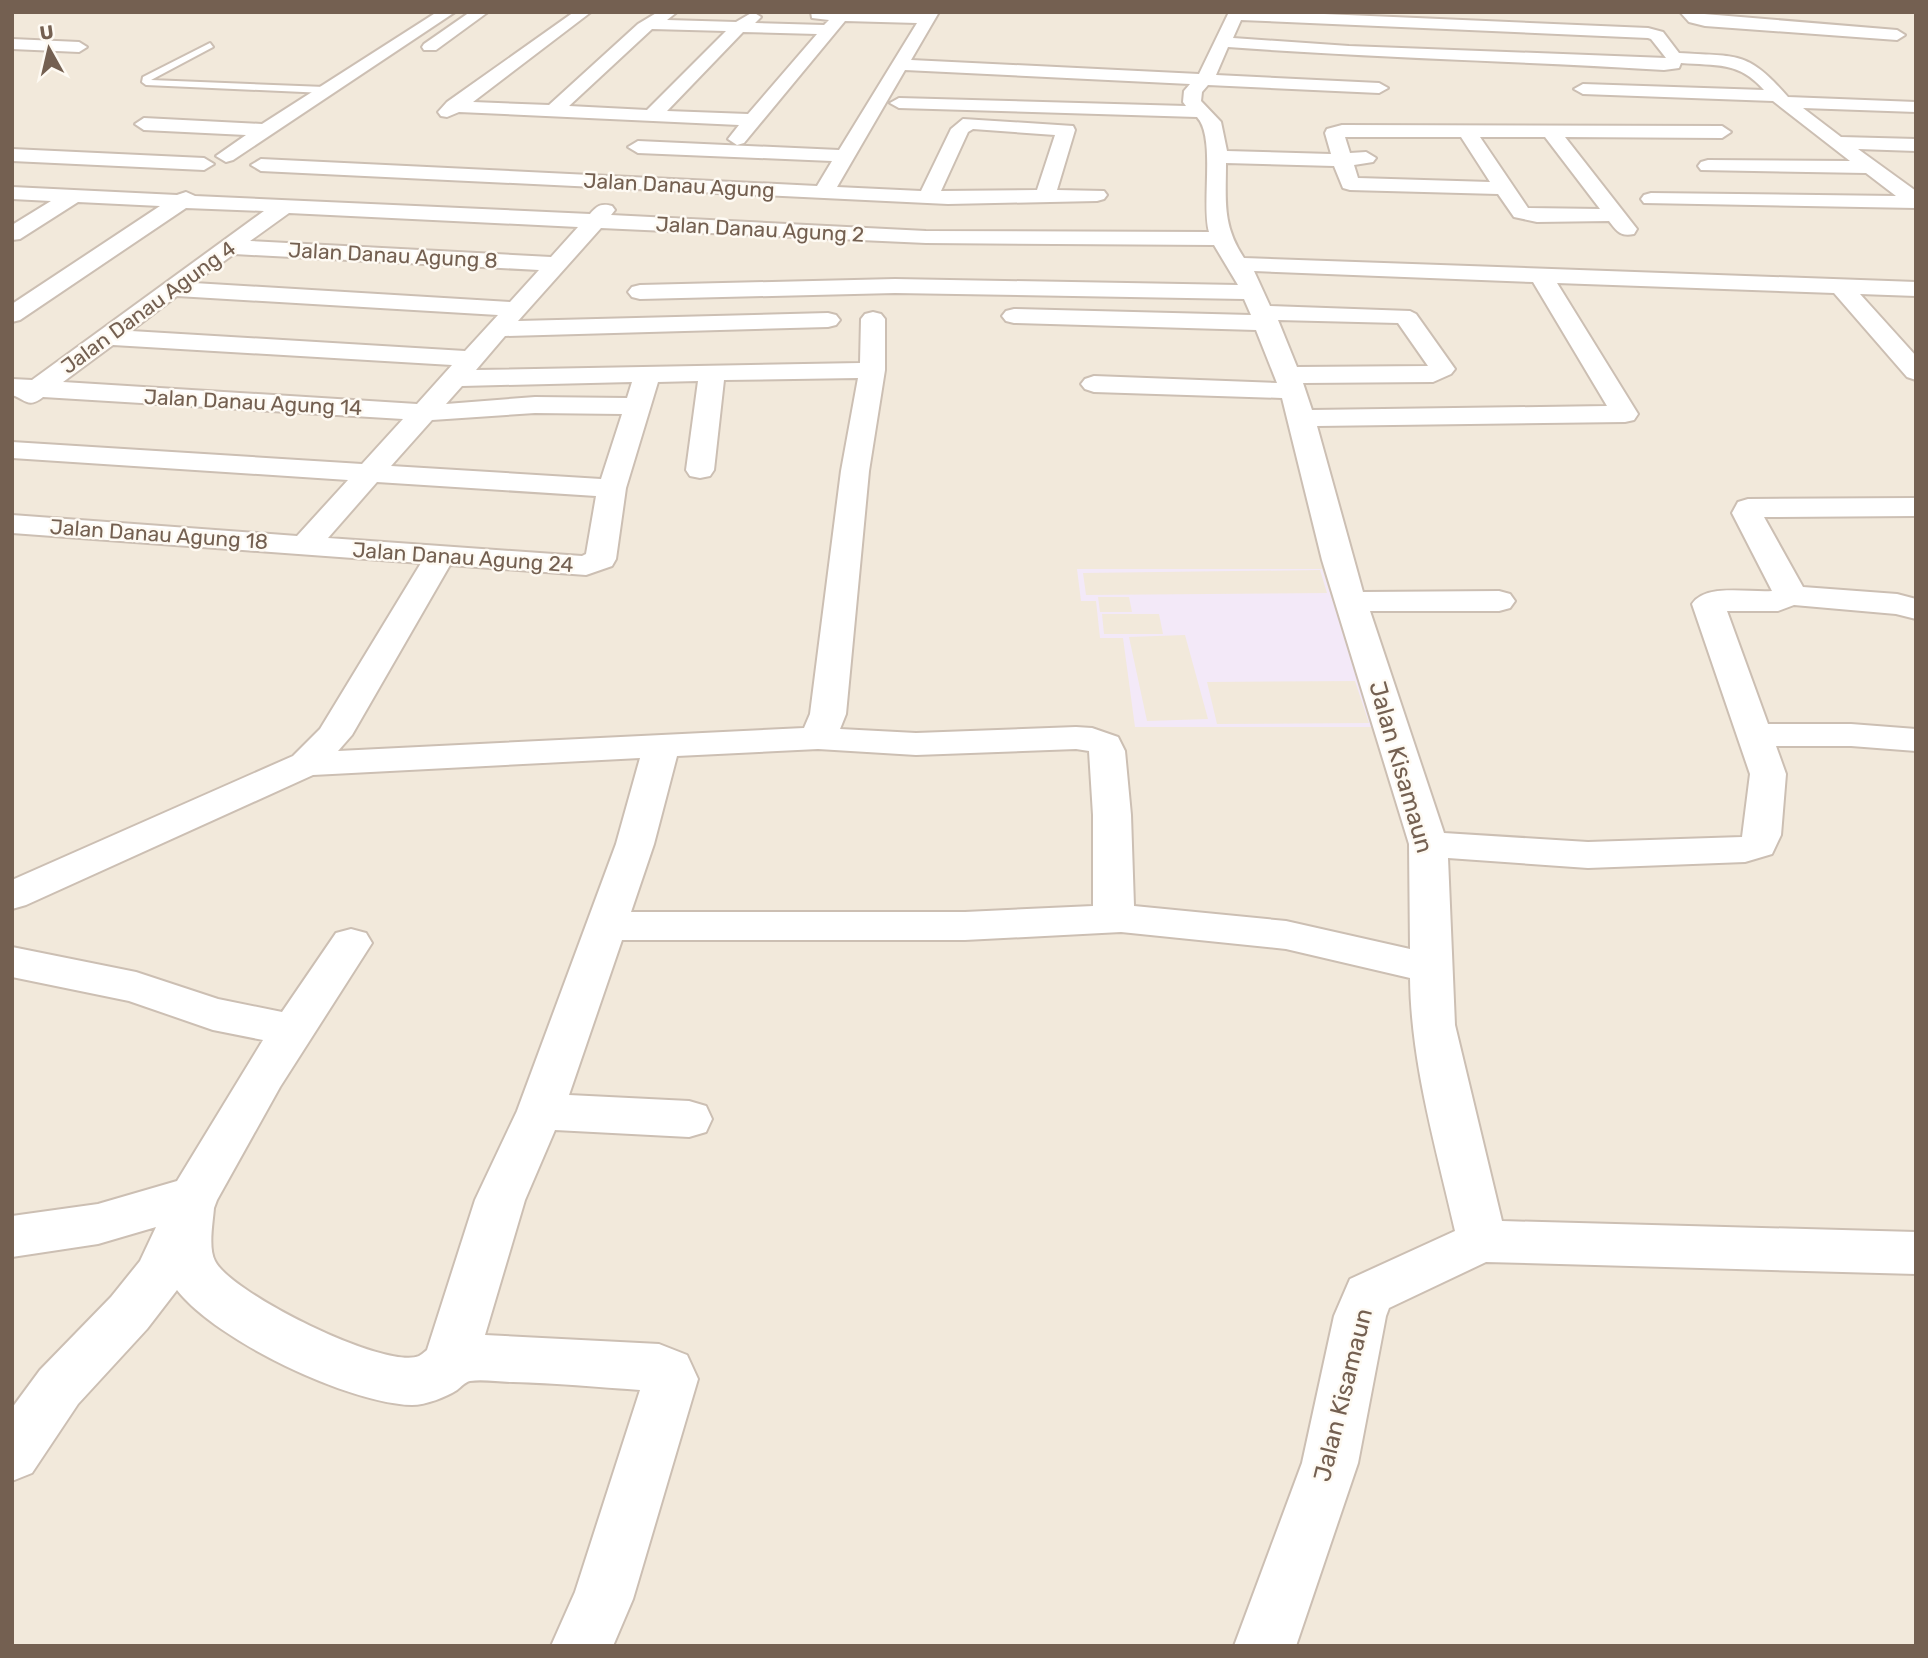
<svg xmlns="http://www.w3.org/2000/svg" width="1928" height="1658" viewBox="0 0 1928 1658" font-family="Rubik,sans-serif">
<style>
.residential{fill:#f2e9db}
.education{fill:#f3e9f8;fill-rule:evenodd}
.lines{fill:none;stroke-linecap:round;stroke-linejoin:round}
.lane-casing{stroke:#ccbfb3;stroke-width:4}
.street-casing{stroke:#ccbfb3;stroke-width:4}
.lane{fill:#fff;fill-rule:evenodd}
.street{fill:#fff;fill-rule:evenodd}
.labels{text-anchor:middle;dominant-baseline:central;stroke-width:5;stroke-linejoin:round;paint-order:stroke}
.far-street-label{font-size:21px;fill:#746051;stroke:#fefaf3}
.street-label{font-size:24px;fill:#746051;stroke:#fefaf3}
</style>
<rect width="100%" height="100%" fill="#fbf6ec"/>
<rect class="residential" x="12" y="12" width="1904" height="1634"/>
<path class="education" d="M1077 569H1322L1375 727H1135L1123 638H1100L1096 601H1081ZM1320 570 1327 593 1086 595 1083 573ZM1098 597H1129L1132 612H1100ZM1102 614H1159L1163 634H1104ZM1185 635 1208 719 1147 721 1129 637ZM1355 681 1369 723 1217 724 1207 682Z"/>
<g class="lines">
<g class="lane-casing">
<path id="lane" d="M210 43 213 47 151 80 325 87 329 90 325 93 146 85 142 82 143 77Z"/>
</g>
<g class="street-casing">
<g id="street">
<path d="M437 12H455L233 160 226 162 216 156 246 135 144 130 135 124 144 118 262 124Z"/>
<path d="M470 12H488L436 50H424L422 47 424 44Z"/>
<path d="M574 12H591L473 102 549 105 638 24 658 12H677L667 20 736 22 753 12 761 17 755 23 824 25 829 20 812 18 811 12H939L911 60 1199 74 1229 12H1278L1648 28 1663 32 1679 53C1738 57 1747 50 1788 97L1916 102V112L1803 108 1841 137 1916 139V151L1858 149 1916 191V208L1644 203 1641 199 1644 195 1651 193 1896 196 1866 173 1701 170 1698 166 1701 162 1708 160 1850 161 1773 101 1583 94 1574 89 1583 84 1764 90C1739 61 1716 66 1681 63L1679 68 1664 70C1519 61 1373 58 1228 47L1216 75 1379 83 1388 88 1379 93 1208 85 1202 92 1201 101 1221 122 1227 151 1331 154 1325 133 1327 129 1342 125 1722 126 1731 132 1722 138 1565 137 1637 229 1634 234C1620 237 1617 231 1609 221L1537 222 1514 217 1498 194 1350 190 1343 188 1334 166 1226 163C1226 201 1222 225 1244 258L1916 282V296L1860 294 1916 356V380L1907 377 1834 293 1557 283 1638 414 1634 420 1625 422 1317 426 1363 592 1499 591 1510 594 1515 601 1510 608 1499 611H1370L1444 833 1588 842 1742 837 1750 774 1692 604C1706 583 1750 593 1772 591L1732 513 1738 502 1748 499 1916 498V516L1764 517 1803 587 1897 594 1916 599V619L1896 614 1794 605 1778 611H1727L1768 724H1851L1916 729V751L1851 746H1776L1786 774 1781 835 1772 854 1745 862 1588 868 1448 858 1455 1025 1502 1221 1916 1232V1274L1486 1262 1389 1308 1386 1316 1358 1463 1296 1646H1234L1302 1463 1334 1316 1350 1279 1455 1231C1436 1147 1411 1064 1410 978L1286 949 1121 932 965 940H622L569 1095 689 1101 706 1106 712 1119 706 1132 689 1137 555 1130 525 1200 485 1335 659 1344 687 1355 698 1379 633 1599 613 1646H551L575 1592 640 1390C598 1387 555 1383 513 1382 500 1382 483 1379 470 1381 465 1382 461 1387 457 1390 446 1397 426 1405 412 1405 348 1403 217 1341 177 1290L147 1329 78 1404 32 1473 12 1481V1408L40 1370 111 1297 140 1261 156 1227 98 1244 12 1257V1216L98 1204 177 1181 263 1040 213 1030 129 1001 12 977V947L136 972 218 999 282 1012 336 933 351 929 366 933 372 943 280 1087 217 1200 214 1208C213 1222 208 1248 215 1261 231 1293 385 1370 419 1356 421 1355 426 1351 427 1350L475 1200 517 1111 616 844 640 758 313 775 26 905 12 909V880L293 756 320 729 421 563 12 533V515L297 536 348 480 12 458V442L362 464 403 419 43 397C28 409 25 399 12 395V379L32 380 264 211 186 208 20 320 12 322V304L160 206 78 202 20 239 12 240V225L51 201 12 199V187L177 195 186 192 195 196 590 214C597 206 601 203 612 206L615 210 611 215 926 231 1209 232C1201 203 1216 137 1197 117L899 108 890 103 899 98 1186 106 1183 102 1184 91 1190 84 905 70 837 187 921 191 951 129 963 119 1073 126 1075 130 1057 190 1104 191 1107 195 1104 199 1097 201 948 204 261 171 251 165 261 159 817 186 832 161 638 153 628 147 638 141 839 150 917 23 845 21 744 143 737 145 728 139 739 125 459 112 447 117 441 116 438 112 447 102ZM1241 20 1648 38 1651 39 1666 58 1349 46 1233 38ZM652 29 726 31 647 110 569 106ZM743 32 817 34 748 114 667 111ZM973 129 1055 135 1037 190 941 191 968 132ZM1345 137H1461L1490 182 1358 178 1354 165 1373 162 1376 158 1366 152 1350 153ZM1480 137H1545L1600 209 1528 208ZM289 213 578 227 551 257 250 241ZM601 228 926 243 1214 245 1238 285 895 279 640 285 632 287 628 292 632 297 640 299 895 293 1244 299 1251 315 1014 309 1006 311 1002 316 1006 321 1014 323 1256 330 1277 383 1094 376 1085 379 1081 384 1085 389 1094 392 1282 398 1322 560 1409 844 1410 949 1286 921 1134 906 1131 815 1125 751 1118 737 1092 728 1076 727 916 733 840 729 846 714 869 471 885 370V319L881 314 873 312 865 314 861 319 860 363 476 370 505 336 828 327 836 325 840 320 836 315 828 313 518 321ZM234 254 539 270 510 302 194 283ZM1254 271 1533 282 1607 406 1312 410 1303 383 1433 382 1451 374 1455 369 1416 314 1410 311 1270 306ZM177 296 498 315 465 351 131 331ZM1278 320 1398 323 1428 366 1297 367ZM113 345 452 365 417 404 63 382ZM858 378 841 471 810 714 804 728 338 751 352 735 450 565 586 575 612 566 616 559 626 488 658 382 698 381 686 470 690 476 700 478 710 476 714 470 724 380ZM632 382 627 398 535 397 446 404 462 386ZM535 413 622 414 601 479 391 466 432 420ZM377 482 596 496 586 554 582 556 328 538ZM818 749 916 755 1076 749 1089 751 1093 815V906L965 912H631L654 844 677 756Z"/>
<path d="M1680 12 1897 30 1905 35 1897 40 1705 26 1689 22Z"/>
<path d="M12 39 79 42 87 47 79 52 12 49Z"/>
<path d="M12 149 204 158 214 164 204 170 12 161Z"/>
</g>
</g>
<use href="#lane" class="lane"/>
<use href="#street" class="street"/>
</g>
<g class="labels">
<g class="far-street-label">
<text transform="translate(679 185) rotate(3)">Jalan Danau Agung</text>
<text transform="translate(760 229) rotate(3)">Jalan Danau Agung 2</text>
<text transform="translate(393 255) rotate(3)">Jalan Danau Agung 8</text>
<text transform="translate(148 307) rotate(-36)">Jalan Danau Agung 4</text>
<text transform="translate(253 402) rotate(3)">Jalan Danau Agung 14</text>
<text transform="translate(159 534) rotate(4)">Jalan Danau Agung 18</text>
<text transform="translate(463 557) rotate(4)">Jalan Danau Agung 24</text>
</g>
<g class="street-label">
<text transform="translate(1401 767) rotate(74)">Jalan Kisamaun</text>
<text transform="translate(1343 1395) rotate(-76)">Jalan Kisamaun</text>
</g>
</g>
<rect width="1928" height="1658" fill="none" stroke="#746051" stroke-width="28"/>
<g transform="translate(49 49) rotate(352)" stroke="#fefaf3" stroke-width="5" paint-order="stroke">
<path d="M0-5L12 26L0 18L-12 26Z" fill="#746051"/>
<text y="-10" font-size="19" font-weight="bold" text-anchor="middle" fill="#746051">U</text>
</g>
</svg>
